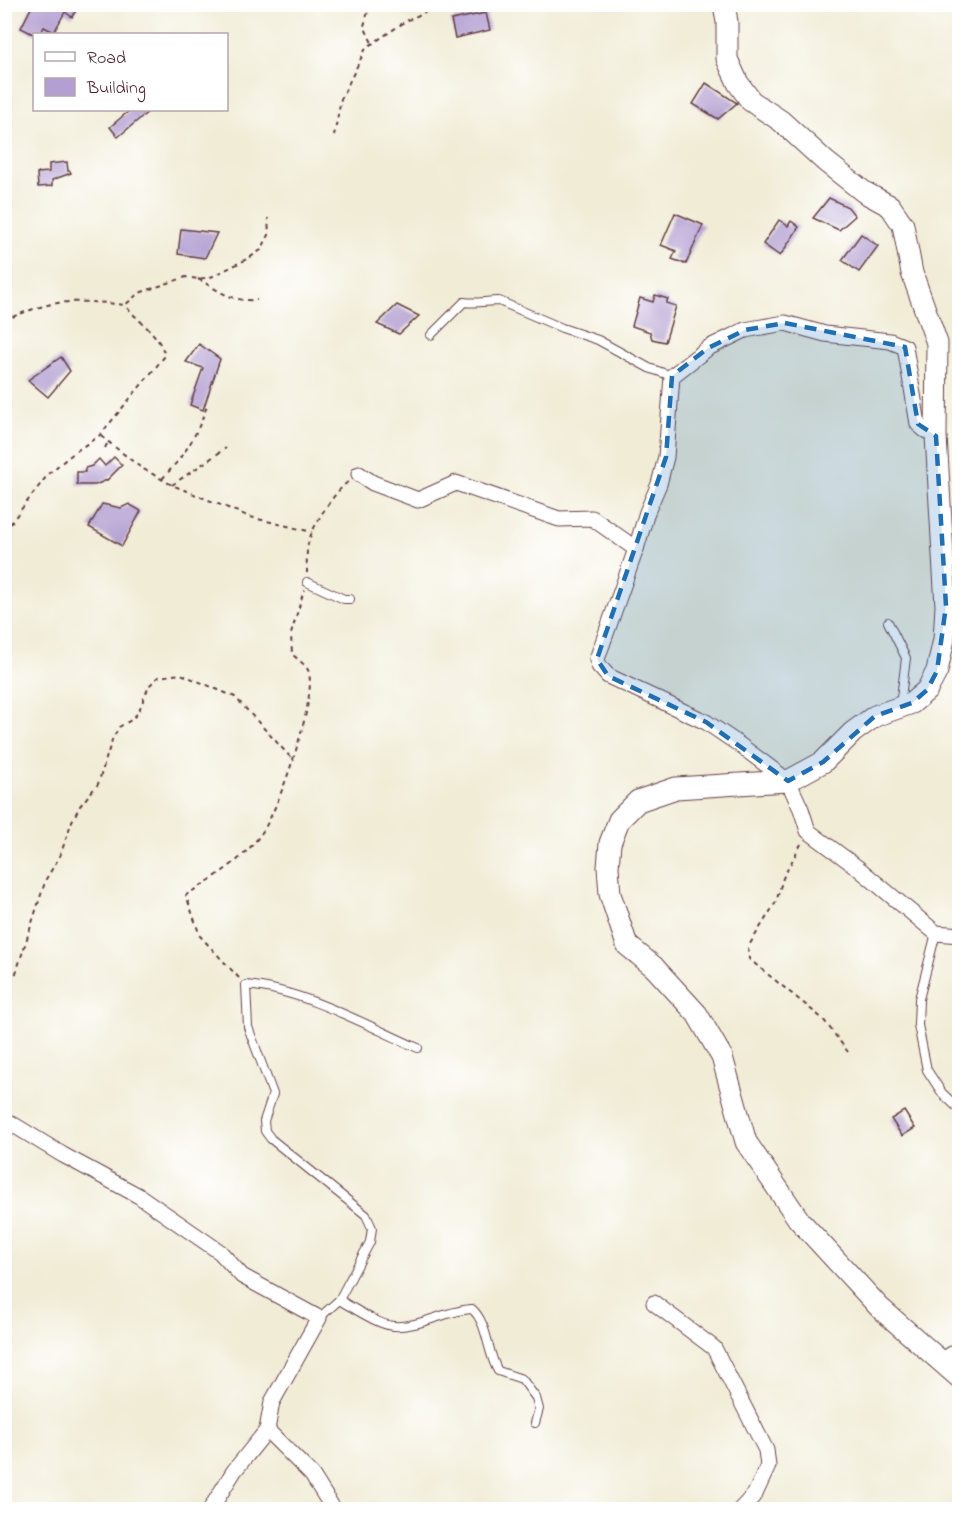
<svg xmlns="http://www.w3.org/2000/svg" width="964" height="1514" viewBox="0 0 964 1514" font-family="'Indie Flower',sans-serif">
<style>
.building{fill:#b39fd1}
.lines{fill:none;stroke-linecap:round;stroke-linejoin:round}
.lane-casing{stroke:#633e45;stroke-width:10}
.street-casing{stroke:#633e45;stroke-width:17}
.secondary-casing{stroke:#633e45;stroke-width:23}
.path{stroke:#633e45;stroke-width:2;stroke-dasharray:4.5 4.5;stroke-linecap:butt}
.lane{stroke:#fff;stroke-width:8}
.street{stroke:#fff;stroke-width:15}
.secondary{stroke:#fff;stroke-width:21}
.marked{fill:#1f6fb2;fill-opacity:0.2;stroke:#1f6fb2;stroke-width:4.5;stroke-dasharray:12 8;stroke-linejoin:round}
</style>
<rect width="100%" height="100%" fill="#fff"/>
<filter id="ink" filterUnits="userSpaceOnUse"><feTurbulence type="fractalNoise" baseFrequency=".0167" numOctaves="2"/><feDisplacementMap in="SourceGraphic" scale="12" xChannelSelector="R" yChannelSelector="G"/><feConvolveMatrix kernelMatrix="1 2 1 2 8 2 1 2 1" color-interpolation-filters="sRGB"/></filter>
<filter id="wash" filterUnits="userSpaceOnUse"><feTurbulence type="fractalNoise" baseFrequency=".008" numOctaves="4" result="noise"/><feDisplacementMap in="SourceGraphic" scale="24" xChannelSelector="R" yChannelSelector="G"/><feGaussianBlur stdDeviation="1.35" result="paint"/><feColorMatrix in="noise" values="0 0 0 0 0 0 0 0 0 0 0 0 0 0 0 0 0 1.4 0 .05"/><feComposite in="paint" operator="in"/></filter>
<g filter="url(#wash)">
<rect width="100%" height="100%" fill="#f1ecd6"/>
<g id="blocks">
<g class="building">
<path d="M33 4H80L72 17 65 12 54 32 44 27 40 34H33L21 28Z"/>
<path d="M486 13 490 30 455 38 451 20Z"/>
<path d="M706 83 737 103 718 119 693 104Z"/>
<path d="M130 110H150L118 137 110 127Z"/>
<path d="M67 162 68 171H70L71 173 52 180V186L38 187 37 173 49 172V164Z"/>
<path d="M829 198 848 207 855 216 839 230 813 218Z"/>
<path d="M675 213 703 225 686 264 672 259 676 251 661 245Z"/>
<path d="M779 220 788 226 791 221 799 227 780 256 763 244Z"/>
<path d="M181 229 217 233 205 258 178 254Z"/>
<path d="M861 234 878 246 859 272 842 260Z"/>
<path d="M655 295 668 299 666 303 676 306 665 342 652 339 650 332 632 326 640 298 653 302Z"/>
<path d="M397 305 419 316 399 334 377 324Z"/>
<path d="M199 344 220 359 203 410 190 405 203 368 186 362Z"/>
<path d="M61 357 70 371 48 397 28 380Z"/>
<path d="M114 457 122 465 107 480 95 485H77V472H85V468L92 466 99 459 105 466Z"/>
<path d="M102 504 121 508 129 504 141 511 122 546 89 527Z"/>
<path d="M904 1111 915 1128 902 1136 891 1119Z"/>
</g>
</g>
</g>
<g filter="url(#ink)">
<use href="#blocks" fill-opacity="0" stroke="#633e45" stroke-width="1.5"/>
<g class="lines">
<g class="lane-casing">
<g id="lane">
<path d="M431 335 464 302C477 304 486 301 499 301L562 328 598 340 649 368 672 376"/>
<path d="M307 582 344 599H350"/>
<path d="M888 622 906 658 900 706"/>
<path d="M936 933 919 999 918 1025 927 1070 942 1093 960 1110"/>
<path d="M339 1300C354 1308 378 1325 394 1326 419 1328 447 1310 472 1309 488 1323 487 1353 498 1371L522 1379 536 1398 539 1409 535 1423"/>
<path d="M319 1318 339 1300 370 1242 372 1228 366 1215 271 1139 265 1131 264 1121 273 1094 248 1027 246 985C303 990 366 1025 418 1048"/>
</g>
</g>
<g class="street-casing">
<g id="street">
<path d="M936 436 925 430 918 424 905 347 890 341 825 334 785 323 745 330 708 348 672 376 666 457 659 484 647 512 636 549 597 659 599 666 608 676 706 722 737 743 788 781 801 809 808 831 858 868 936 933 960 935"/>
<path d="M359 474 373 483 418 500 456 483 559 519 592 518 636 549"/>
<path d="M4 1119 63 1155 139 1196 220 1252 242 1276 319 1318 272 1402 267 1430 234 1471 210 1510"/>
<path d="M654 1303 714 1348 766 1450 768 1466 755 1494 740 1510"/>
<path d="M941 1361 952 1354H960"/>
<path d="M267 1430 312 1475 334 1510"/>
</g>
</g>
<g class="secondary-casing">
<path id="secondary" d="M724 4 727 22V59L738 83 751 101 781 121 826 162 864 192 890 206 903 225 912 273 937 343 936 436 946 606 944 639 937 671 927 690 912 703 875 716 853 732 823 762 788 781 676 788 638 801 619 820 610 843 608 867 610 894 627 945 654 967 697 1014 722 1057 746 1142 799 1220 880 1308 960 1378"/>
</g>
<g class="path">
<path d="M370 4 364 26 372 43"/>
<path d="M4 12 8 4"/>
<path d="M334 136 341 99 366 48 406 21 434 8 453 4"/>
<path d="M198 279C220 291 231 302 257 300"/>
<path d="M4 320C18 315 31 309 44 306 67 299 101 302 125 305L139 293 186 277 198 279 211 277 249 258 261 250 269 235 268 218"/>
<path d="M101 436 140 467 172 485 250 517 312 532"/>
<path d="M105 448 108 442"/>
<path d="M162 479C186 453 195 439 207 406"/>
<path d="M172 485 226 448"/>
<path d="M10 524 49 473 75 452 100 435 165 356C159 333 139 323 125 305"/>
<path d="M307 573C307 564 306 553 308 544 312 526 334 492 349 481"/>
<path d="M801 844 783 878 776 902 748 947 749 959 823 1019 848 1052"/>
<path d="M239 978 200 936 186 895C215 877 244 860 263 831 279 807 319 696 308 670 305 664 296 658 292 654L291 634 304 590"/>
<path d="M4 986H8L16 973 46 879 60 856 72 821 80 806 98 784 112 740 119 727 131 720 138 713 149 686 158 677 181 674 235 697 294 761"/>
</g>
<use href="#lane" class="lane"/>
<use href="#street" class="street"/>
<use href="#secondary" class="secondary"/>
</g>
</g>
<path class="marked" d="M785 323 905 347 918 424 936 436 946 606 937 671 927 690 912 703 875 716 823 762 788 781 706 722 608 676 597 659 666 457 672 376 708 348 745 330Z"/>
<rect width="964" height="1514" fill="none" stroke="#fff" stroke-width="24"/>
<rect x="33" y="33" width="195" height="78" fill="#ffffff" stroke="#b7a5aa" stroke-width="1.5"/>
<rect x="45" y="52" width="30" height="9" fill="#ffffff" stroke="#b7a5aa" stroke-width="1.5"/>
<text x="87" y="63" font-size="18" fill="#4a1f2b">Road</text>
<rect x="45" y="78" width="30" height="18" fill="#b39fd1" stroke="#b7a5aa" stroke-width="1.5"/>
<text x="87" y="93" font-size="18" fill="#4a1f2b">Building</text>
</svg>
